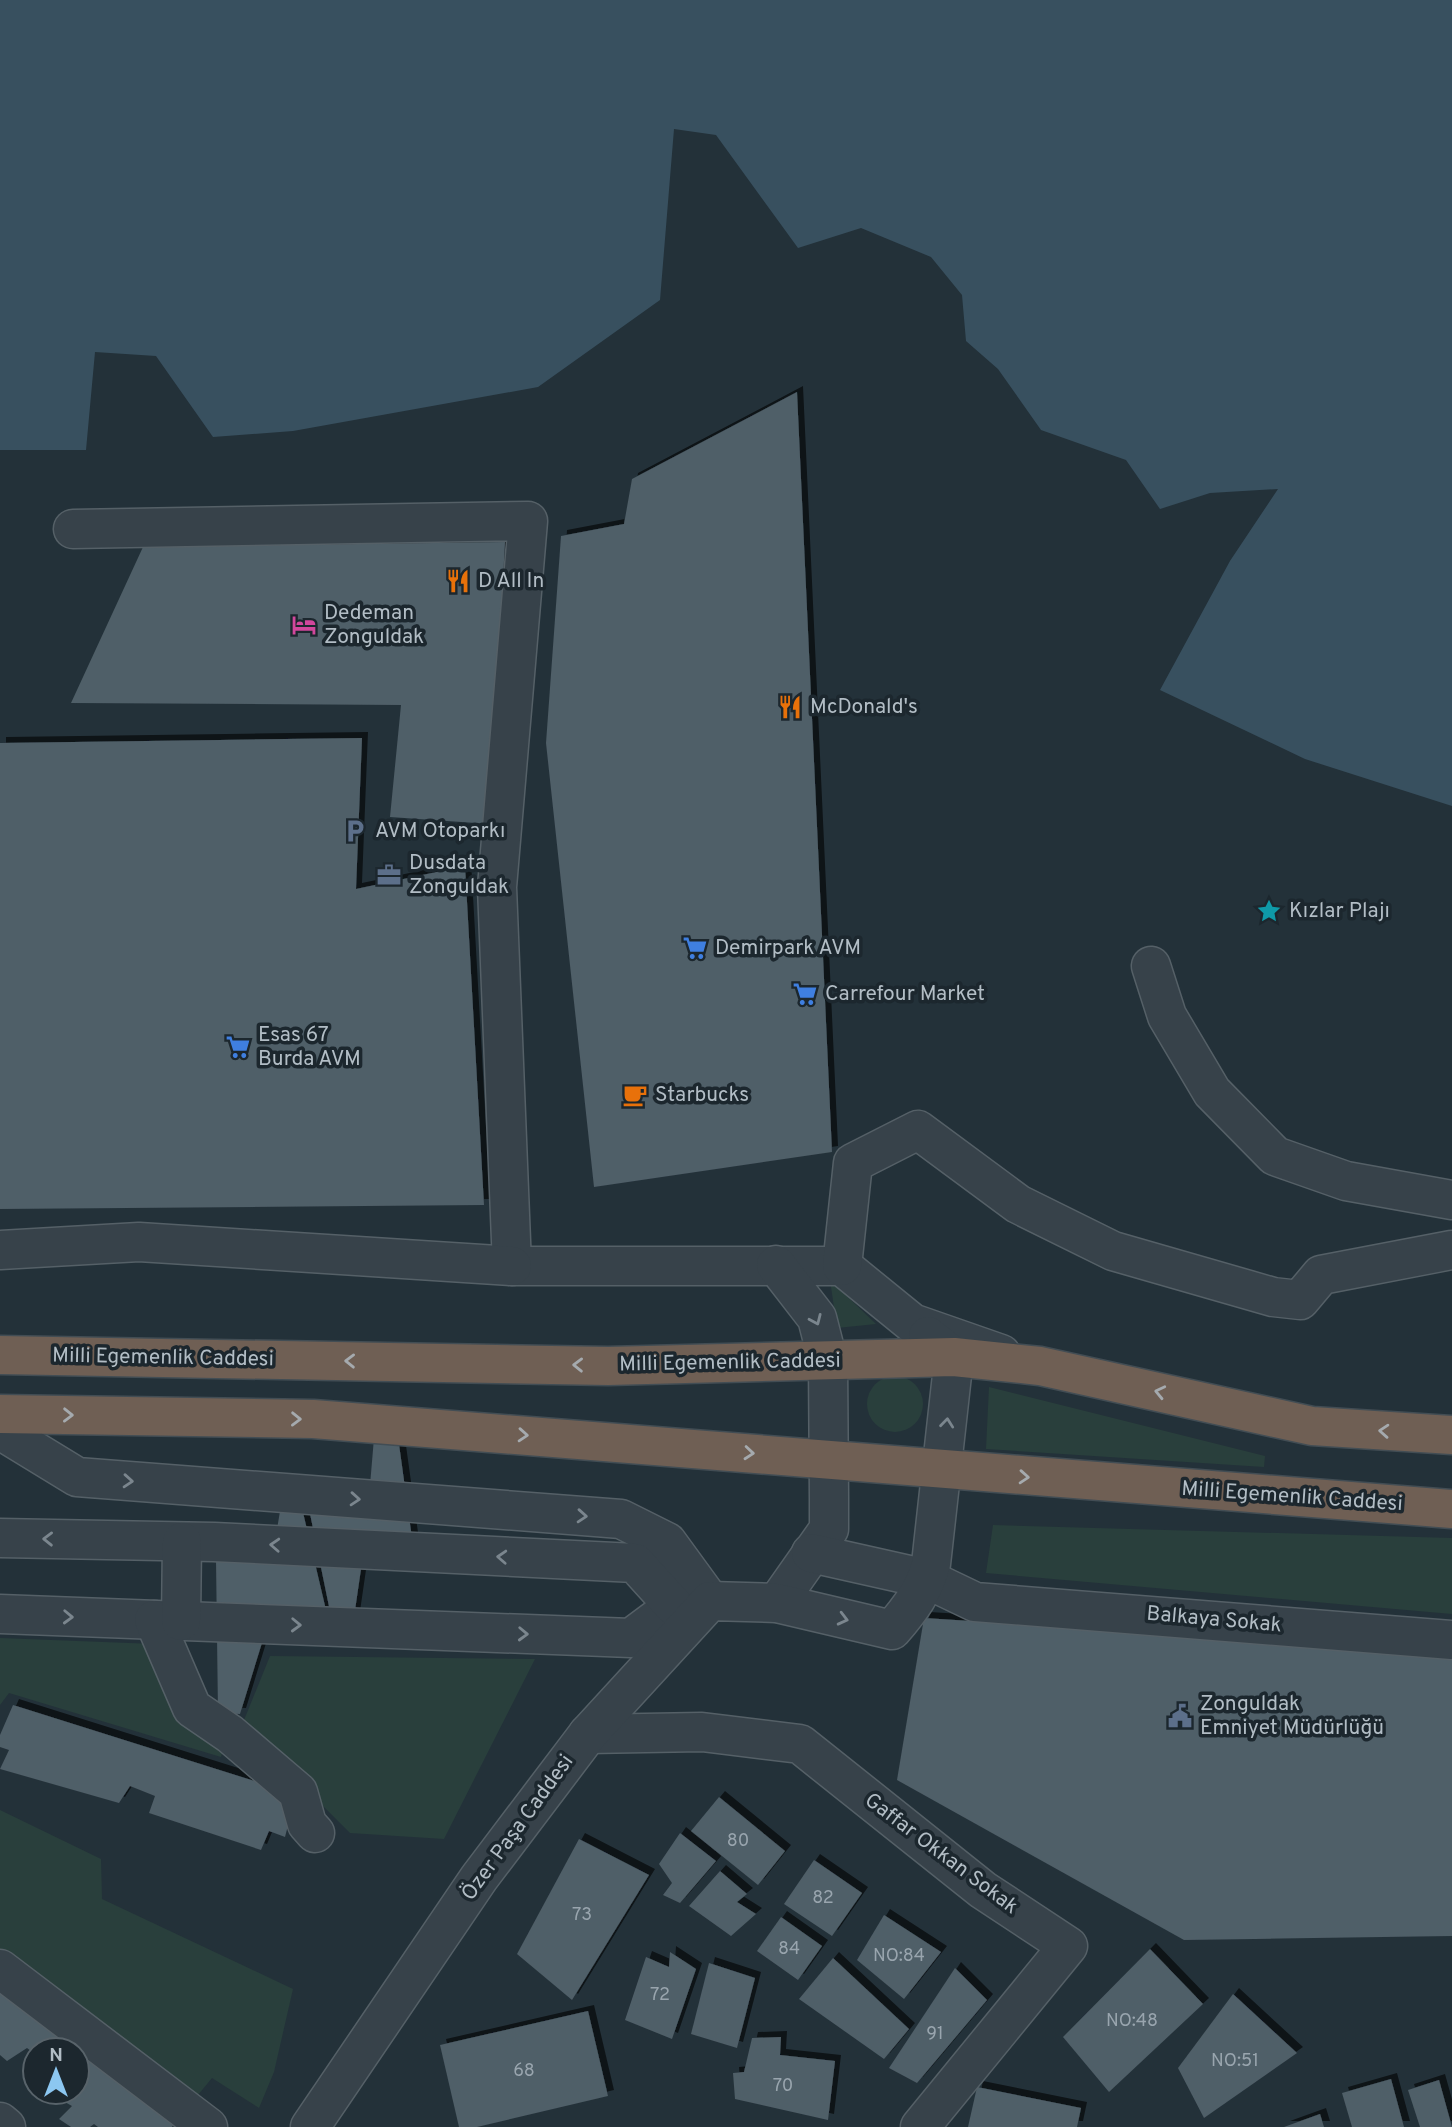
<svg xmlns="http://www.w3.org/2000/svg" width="1452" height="2127" viewBox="0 0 1452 2127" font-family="Overpass,sans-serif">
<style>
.green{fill:#293f3c}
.water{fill:#38505f}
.building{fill:#4f5e67;filter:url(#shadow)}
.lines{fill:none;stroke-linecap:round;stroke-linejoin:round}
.minor-casing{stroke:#556067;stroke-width:41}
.highway-casing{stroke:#424d54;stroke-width:41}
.minor{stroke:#37424a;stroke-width:38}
.highway{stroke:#6f5f54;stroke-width:38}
.oneway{stroke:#7b868e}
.oneway2{stroke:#a5aaae}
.labels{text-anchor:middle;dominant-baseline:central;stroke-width:7;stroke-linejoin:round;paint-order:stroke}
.number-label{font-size:18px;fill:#99a5ae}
.poi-label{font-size:21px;fill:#b2bdc5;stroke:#1c272e;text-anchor:start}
.street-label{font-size:21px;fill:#b2bdc5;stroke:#1c272e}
</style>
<defs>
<filter id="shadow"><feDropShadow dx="6" dy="-6" stdDeviation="0" flood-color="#0009"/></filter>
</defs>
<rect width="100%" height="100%" fill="#233139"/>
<g class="green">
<path d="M830 1280 876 1324 837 1328Z"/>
<circle cx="895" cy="1404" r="28"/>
<path d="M989 1387 1265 1456 1264 1467 986 1449Z"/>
<path d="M993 1525 1452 1538V1614L986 1573Z"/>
<path d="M0 1638 155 1644 226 1738 221 1757 9 1693 0 1705Z"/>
<path d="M270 1656 535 1659 444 1839 350 1833 242 1725Z"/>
<path d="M0 1810 101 1859 102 1899 293 1989 274 2072 259 2108 212 2078 198 2095 0 1951Z"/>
</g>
<path class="water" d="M0 0H1452V806L1305 759 1160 690 1230 561 1278 489 1210 493 1160 509 1126 460 1041 430 998 369 966 341 962 295 931 257 861 228 798 248 716 135 674 129 660 300 538 387 293 431 213 437 156 356 95 352 86 450H0Z"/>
<g class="building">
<path d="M797 392 832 1152 594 1187 546 743 561 536 624 524 632 479Z"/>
<path d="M505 542 490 824 390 817 401 705 71 703 143 547Z"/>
<path d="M362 738 356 889 465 866 484 1205 0 1209V743Z"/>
<path d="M398 1437 415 1560 361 1569 353 1624 333 1626 307 1499 369 1497 374 1438Z"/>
<path d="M301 1504 330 1627 265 1633 240 1714 218 1713 216 1560H272L281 1505Z"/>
<path d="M924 1618 1452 1652V1936L1184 1940 897 1780Z"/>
<path d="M13 1705 296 1794 285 1837 269 1831 261 1850 149 1813 155 1796 130 1786 119 1803 0 1769 9 1750 0 1747V1735Z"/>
<path d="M719 1797 785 1851 758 1885 691 1831Z"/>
<path d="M680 1833 716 1861 680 1903 663 1895 672 1883 659 1864Z"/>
<path d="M579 1839 649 1875 572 2000 517 1954Z"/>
<path d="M814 1860 862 1893 832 1936 784 1904Z"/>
<path d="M720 1871 747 1894 737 1902 756 1914 731 1936 689 1906Z"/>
<path d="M884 1915 941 1952 904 1999 857 1960Z"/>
<path d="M781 1917 822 1946 798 1980 757 1951Z"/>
<path d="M1150 1949 1203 2004 1109 2092 1063 2037Z"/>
<path d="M670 1952 696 1969 672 2039 625 2020 646 1957 669 1967Z"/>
<path d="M833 1958 909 2029 884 2059 799 1999Z"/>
<path d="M709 1963 755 1978 737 2048 691 2034Z"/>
<path d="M955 1968 987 2000 917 2083 889 2068Z"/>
<path d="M0 1983 183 2109 172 2127H98L94 2124 90 2127H71L59 2119 72 2106 47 2092H77V2050H35V2054L27 2048 7 2061 0 2055Z"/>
<path d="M1233 1994 1297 2053 1204 2118 1178 2068Z"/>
<path d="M588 2011 608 2096 477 2127H459L440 2045Z"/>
<path d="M781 2037 780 2055 835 2061 828 2120 735 2099 733 2073 744 2072 752 2038Z"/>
<path d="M1391 2079 1404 2127H1352L1342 2093Z"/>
<path d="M1439 2080 1452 2127H1420L1408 2090Z"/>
<path d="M977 2087 1081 2108 1077 2127H968Z"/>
<path d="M1320 2114 1324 2127H1284Z"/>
</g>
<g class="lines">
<g class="minor-casing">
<g id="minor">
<path d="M73 529 528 521 497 887 512 1266H842L912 1323 1001 1354"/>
<path d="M1151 966 1167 1016 1212 1092 1275 1156 1346 1181 1452 1200"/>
<path d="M0 1250 139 1242 512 1266"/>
<path d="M776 1265 817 1318 828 1361 829 1499V1529L777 1603"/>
<path d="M842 1266 853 1163 918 1130 1018 1204 1113 1251 1273 1297 1300 1300 1321 1275 1452 1250"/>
<path d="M0 1430 77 1477 621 1519 667 1542 710 1601 674 1606 631 1638 0 1614"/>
<path d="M0 1538 214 1542 635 1563 674 1606"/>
<path d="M811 1553 927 1579 975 1602 1452 1640"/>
<path d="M154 1620 192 1708 230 1734 298 1792 307 1824 315 1833"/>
<path d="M181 1621 182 1542"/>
<path d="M588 1734 702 1732 800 1744 983 1890 1068 1946 920 2127"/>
<path d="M0 1969 208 2127"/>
<path d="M0 2122 6 2127"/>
<path d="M310 2127 479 1878 588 1734 710 1601 777 1603 892 1630C910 1609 924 1591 931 1564L954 1357 928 1336"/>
</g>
</g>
<g class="highway-casing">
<g id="highway">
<path d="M0 1355 608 1366 954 1357 1040 1366 1312 1426 1452 1435"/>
<path d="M0 1414 313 1419 1452 1509"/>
</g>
</g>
<use href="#minor" class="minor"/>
<use href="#highway" class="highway"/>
</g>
<defs><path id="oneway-chevron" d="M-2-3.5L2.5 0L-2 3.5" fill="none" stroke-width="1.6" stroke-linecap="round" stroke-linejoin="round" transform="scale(1.75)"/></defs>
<g class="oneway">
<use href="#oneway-chevron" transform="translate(816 1320) rotate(66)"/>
<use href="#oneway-chevron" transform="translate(947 1423) rotate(-84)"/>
<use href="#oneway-chevron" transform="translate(128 1481) rotate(4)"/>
<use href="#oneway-chevron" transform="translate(355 1499) rotate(4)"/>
<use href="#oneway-chevron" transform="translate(582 1516) rotate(4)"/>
<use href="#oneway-chevron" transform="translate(48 1539) rotate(-179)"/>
<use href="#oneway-chevron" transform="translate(275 1545) rotate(-177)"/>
<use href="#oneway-chevron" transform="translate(502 1557) rotate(-177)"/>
<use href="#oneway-chevron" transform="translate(68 1617) rotate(2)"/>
<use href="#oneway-chevron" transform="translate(843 1619) rotate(14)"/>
<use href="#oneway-chevron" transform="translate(296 1625) rotate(2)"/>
<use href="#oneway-chevron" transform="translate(523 1634) rotate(2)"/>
</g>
<g class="oneway2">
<use href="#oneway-chevron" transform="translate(350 1361) rotate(-179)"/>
<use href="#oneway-chevron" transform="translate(578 1365) rotate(-179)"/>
<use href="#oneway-chevron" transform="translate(1160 1392) rotate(-167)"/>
<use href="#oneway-chevron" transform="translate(68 1415) rotate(1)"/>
<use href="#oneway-chevron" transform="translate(296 1419) rotate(1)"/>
<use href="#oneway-chevron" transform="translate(1384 1431) rotate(-176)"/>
<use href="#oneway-chevron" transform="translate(523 1435) rotate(4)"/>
<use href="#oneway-chevron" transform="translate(749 1453) rotate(5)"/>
<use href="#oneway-chevron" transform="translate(1024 1477) rotate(4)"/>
</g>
<defs>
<g id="restaurant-bare" transform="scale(1.89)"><path d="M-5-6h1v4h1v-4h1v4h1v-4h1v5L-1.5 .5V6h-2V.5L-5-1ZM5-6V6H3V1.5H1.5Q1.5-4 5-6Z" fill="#e8710a" stroke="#1c272e" stroke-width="2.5" paint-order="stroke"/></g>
<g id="hotel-bare" transform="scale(1.89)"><path d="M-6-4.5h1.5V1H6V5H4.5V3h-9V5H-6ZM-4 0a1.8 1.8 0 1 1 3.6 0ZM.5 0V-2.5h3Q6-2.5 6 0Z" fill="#d1479c" stroke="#1c272e" stroke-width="2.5" paint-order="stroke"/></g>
<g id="parking-bare" transform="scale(1.89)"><path d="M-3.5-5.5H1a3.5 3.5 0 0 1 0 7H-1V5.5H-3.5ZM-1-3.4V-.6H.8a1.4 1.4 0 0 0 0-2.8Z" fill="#5c6f8a" stroke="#1c272e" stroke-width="2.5" paint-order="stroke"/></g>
<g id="office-bare" transform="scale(1.89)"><path d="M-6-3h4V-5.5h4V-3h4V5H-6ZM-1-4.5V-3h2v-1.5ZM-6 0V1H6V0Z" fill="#5c6f8a" stroke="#1c272e" stroke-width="2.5" paint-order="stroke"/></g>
<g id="sight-bare" transform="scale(1.89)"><path d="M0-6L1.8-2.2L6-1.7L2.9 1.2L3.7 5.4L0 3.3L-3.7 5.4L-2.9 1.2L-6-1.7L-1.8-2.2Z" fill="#0f9aa8" stroke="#1c272e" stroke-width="2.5" paint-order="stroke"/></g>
<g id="supermarket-bare" transform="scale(1.89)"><path d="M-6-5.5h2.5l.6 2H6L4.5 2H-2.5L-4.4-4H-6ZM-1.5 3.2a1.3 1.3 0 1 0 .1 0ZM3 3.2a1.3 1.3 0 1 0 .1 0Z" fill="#3f7fe0" stroke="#1c272e" stroke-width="2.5" paint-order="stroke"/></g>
<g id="cafe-bare" transform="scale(1.89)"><path d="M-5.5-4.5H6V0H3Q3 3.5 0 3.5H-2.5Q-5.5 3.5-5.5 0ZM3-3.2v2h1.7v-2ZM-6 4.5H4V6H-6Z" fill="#e8710a" stroke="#1c272e" stroke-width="2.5" paint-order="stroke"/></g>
<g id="civic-bare" transform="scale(1.89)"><path d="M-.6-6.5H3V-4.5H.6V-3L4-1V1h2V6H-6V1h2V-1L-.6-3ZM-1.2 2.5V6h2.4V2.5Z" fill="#5c6f8a" stroke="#1c272e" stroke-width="2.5" paint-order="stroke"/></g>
</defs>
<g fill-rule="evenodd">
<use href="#restaurant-bare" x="458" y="581"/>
<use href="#hotel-bare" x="304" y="625"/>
<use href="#restaurant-bare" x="790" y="707"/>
<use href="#parking-bare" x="355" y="831"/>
<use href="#office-bare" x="389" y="875"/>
<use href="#sight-bare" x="1269" y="911"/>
<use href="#supermarket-bare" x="695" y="948"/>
<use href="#supermarket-bare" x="805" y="994"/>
<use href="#supermarket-bare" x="238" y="1047"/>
<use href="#cafe-bare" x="635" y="1095"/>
<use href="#civic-bare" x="1180" y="1716"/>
</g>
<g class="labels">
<g class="number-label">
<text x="738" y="1841">80</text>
<text x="823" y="1898">82</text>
<text x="582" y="1915">73</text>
<text x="789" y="1949">84</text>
<text x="899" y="1956">NO:84</text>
<text x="660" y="1995">72</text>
<text x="1132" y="2021">NO:48</text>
<text x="935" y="2034">91</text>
<text x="1235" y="2061">NO:51</text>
<text x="524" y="2071">68</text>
<text x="783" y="2086">70</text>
</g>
<g class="poi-label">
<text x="478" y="581">D All In</text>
<text x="324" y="613">Dedeman<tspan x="324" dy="24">Zonguldak</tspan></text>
<text x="810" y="707">McDonald's</text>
<text x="375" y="831">AVM Otoparkı</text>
<text x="409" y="863">Dusdata<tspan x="409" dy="24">Zonguldak</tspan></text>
<text x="1289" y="911">Kızlar Plajı</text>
<text x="715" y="948">Demirpark AVM</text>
<text x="825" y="994">Carrefour Market</text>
<text x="258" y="1035">Esas 67<tspan x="258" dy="24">Burda AVM</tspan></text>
<text x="655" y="1095">Starbucks</text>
<text x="1200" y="1704">Zonguldak<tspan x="1200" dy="24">Emniyet Müdürlüğü</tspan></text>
</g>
<g class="street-label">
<text transform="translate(163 1358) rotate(1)">Milli Egemenlik Caddesi</text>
<text transform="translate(730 1363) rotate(-1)">Milli Egemenlik Caddesi</text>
<text transform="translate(1292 1497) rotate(4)">Milli Egemenlik Caddesi</text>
<text transform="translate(1214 1620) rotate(5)">Balkaya Sokak</text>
<text transform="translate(518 1828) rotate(-54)">Özer Paşa Caddesi</text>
<text transform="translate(941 1854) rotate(37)">Gaffar Okkan Sokak</text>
</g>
</g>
<g transform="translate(56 2071)"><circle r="33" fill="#1c272e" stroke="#58636a" stroke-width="2"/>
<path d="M0-5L12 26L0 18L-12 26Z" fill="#8cc7f1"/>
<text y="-10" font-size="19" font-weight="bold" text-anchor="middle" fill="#b2bdc5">N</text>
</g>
</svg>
